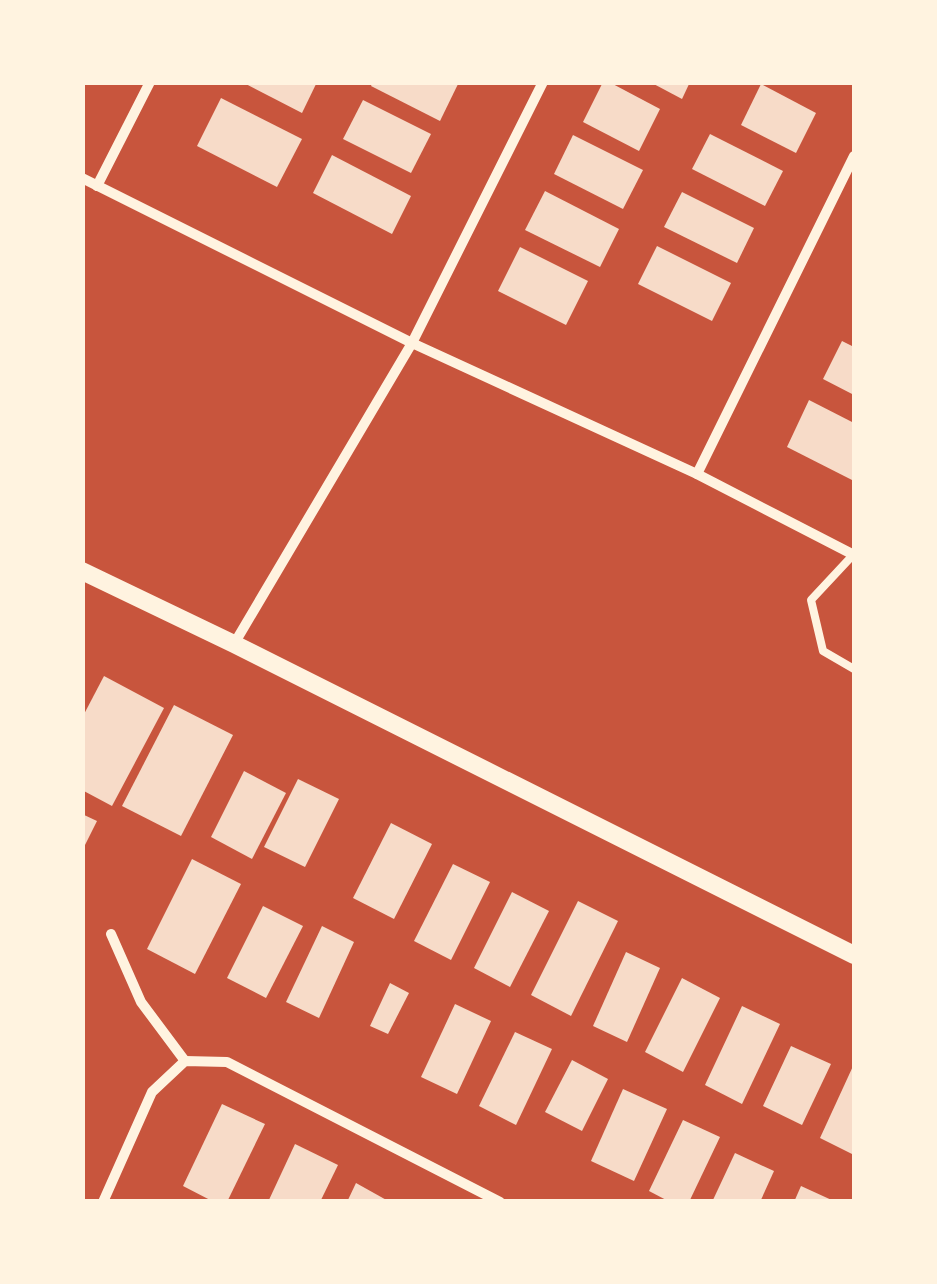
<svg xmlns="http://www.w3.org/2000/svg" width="937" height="1284" viewBox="0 0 937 1284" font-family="Poppins,sans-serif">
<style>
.building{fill:#f7dbc8}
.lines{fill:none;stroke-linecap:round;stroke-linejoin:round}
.service{stroke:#fff3e0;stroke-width:8}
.minor{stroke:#fff3e0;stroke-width:10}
.tertiary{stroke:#fff3e0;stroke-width:18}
</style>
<rect width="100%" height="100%" fill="#c8553d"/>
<g class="building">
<path d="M242 82H317L302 113Z"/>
<path d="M373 82H459L440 121 371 86Z"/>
<path d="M603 82H609L660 109 639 151 583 122Z"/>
<path d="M650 82H690L682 99Z"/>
<path d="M761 84 816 113 796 153 741 125Z"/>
<path d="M221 98 302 139 277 187 197 146Z"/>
<path d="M363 100 431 134 411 173 343 139Z"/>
<path d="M710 134 783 171 765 206 692 169Z"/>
<path d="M573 135 643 170 623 209 554 174Z"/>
<path d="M332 155 411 196 392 234 313 193Z"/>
<path d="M545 191 619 229 600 267 525 230Z"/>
<path d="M682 192 754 228 737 263 664 227Z"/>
<path d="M657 246 731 283 712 321 638 284Z"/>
<path d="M520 247 588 281 566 325 498 291Z"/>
<path d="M842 341 854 347V395L823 379Z"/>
<path d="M809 400 854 423V481L787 447Z"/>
<path d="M104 676 164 708 112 806 82 790V718Z"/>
<path d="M174 705 233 735 181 836 122 806Z"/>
<path d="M244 771 286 793 252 859 211 837Z"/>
<path d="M298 779 339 799 305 867 264 847Z"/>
<path d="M82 814 97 821 82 851Z"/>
<path d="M391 823 432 844 394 919 353 898Z"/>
<path d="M192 859 241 884 195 974 147 949Z"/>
<path d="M453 864 490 882 451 960 414 941Z"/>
<path d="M512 892 549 911 510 987 474 968Z"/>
<path d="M578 901 618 921 571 1016 531 995Z"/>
<path d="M263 906 303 926 266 998 227 978Z"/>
<path d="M322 926 354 942 319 1018 286 1002Z"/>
<path d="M626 952 660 968 627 1042 593 1026Z"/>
<path d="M682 978 720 998 683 1072 645 1052Z"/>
<path d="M390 983 409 993 388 1034 370 1026Z"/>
<path d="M455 1004 491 1021 457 1094 421 1077Z"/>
<path d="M742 1006 780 1024 742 1104 705 1085Z"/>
<path d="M515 1032 552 1049 516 1125 479 1106Z"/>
<path d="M791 1046 831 1064 802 1125 763 1106Z"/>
<path d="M572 1060 608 1079 582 1131 545 1112Z"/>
<path d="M854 1064V1155L820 1138Z"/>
<path d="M623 1089 667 1109 634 1181 591 1161Z"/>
<path d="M222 1104 265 1124 227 1202H214L183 1186Z"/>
<path d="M683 1120 720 1137 689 1202H670L649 1191Z"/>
<path d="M295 1144 338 1165 320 1202H268Z"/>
<path d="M735 1153 774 1171 760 1202H712Z"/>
<path d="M356 1183 390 1202H347Z"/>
<path d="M801 1186 836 1202H794Z"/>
</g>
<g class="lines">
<path class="service" d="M853 555 811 600 823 651 854 669"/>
<g class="minor">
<path d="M82 178 412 343 697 474 854 555"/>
<path d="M97 186 150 82"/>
<path d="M697 474 854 156"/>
<path d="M234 644 412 343 543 82"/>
<path d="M111 934 141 1002 185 1061"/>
<path d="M103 1202 152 1092 185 1061 227 1062 500 1202"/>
</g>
<path class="tertiary" d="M82 571 234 644 854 955"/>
</g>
<rect width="937" height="1284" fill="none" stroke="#fff3e0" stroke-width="170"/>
</svg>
